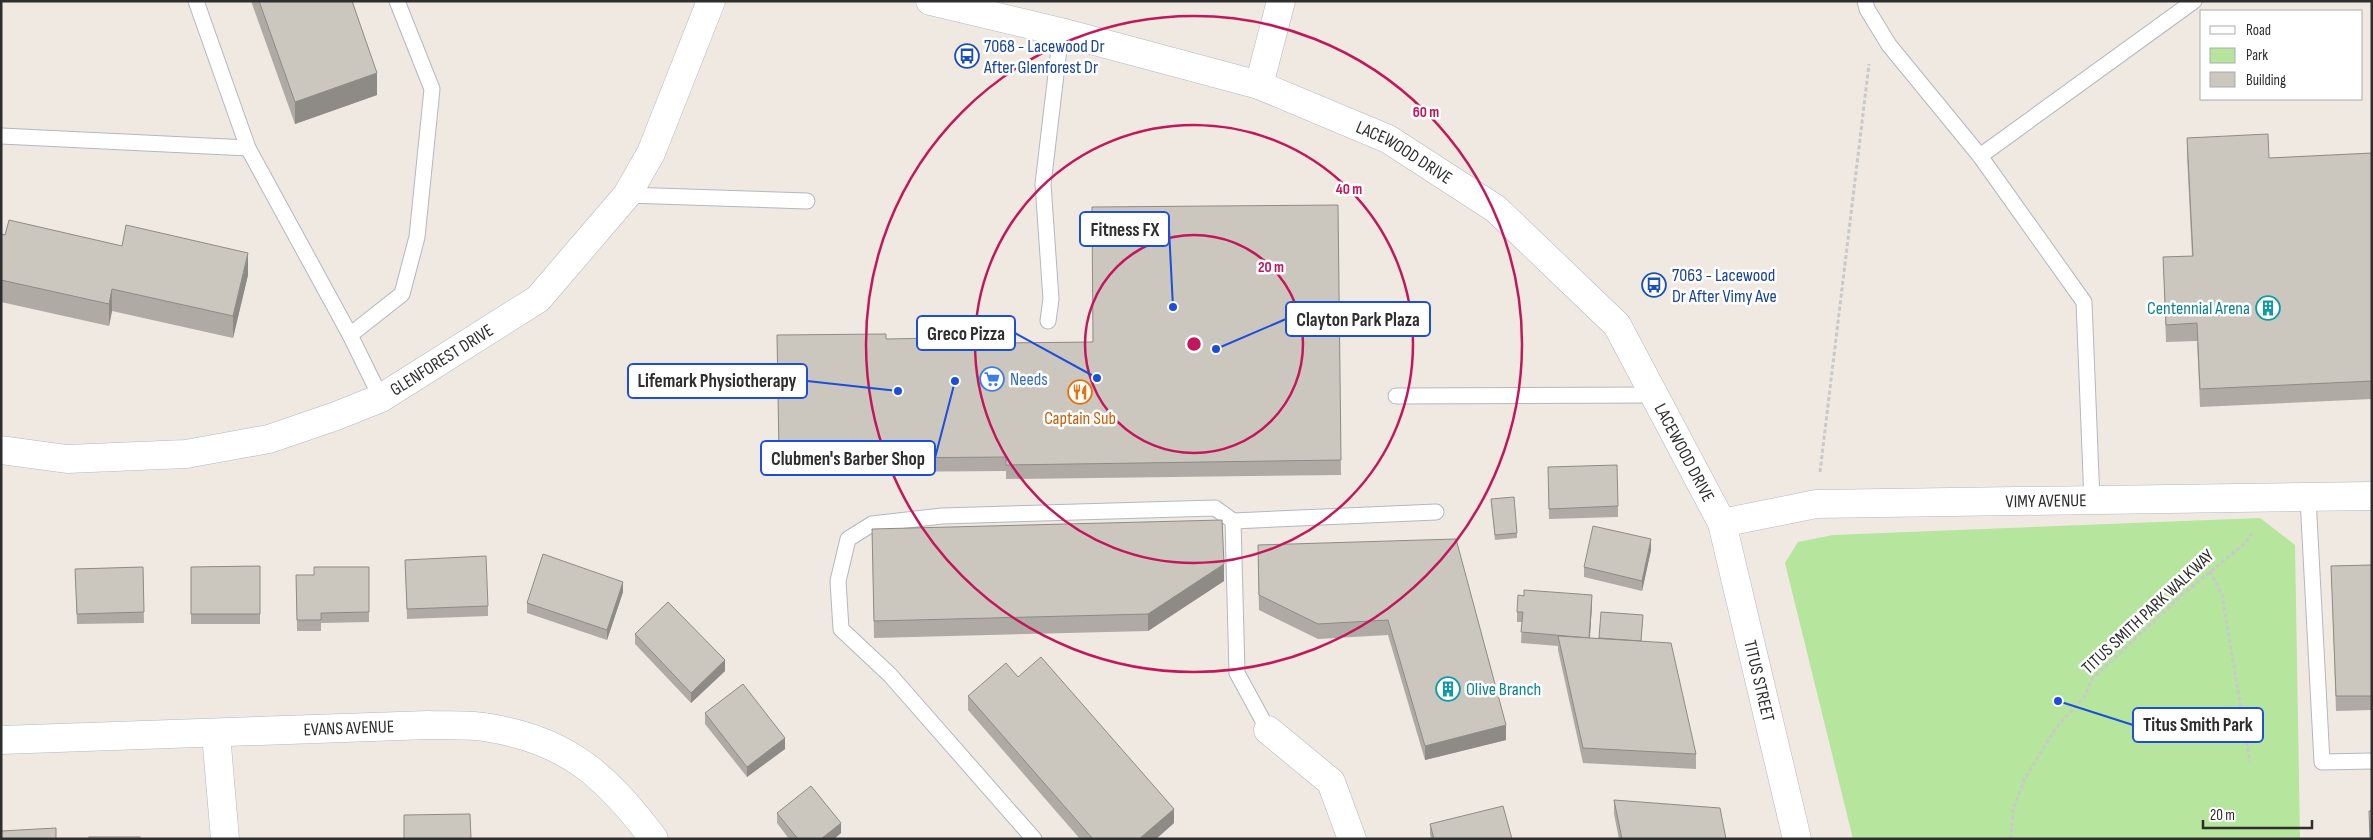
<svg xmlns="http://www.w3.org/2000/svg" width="2373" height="840" viewBox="0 0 2373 840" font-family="'Sofia Sans Condensed',sans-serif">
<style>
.park{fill:#b6e59e}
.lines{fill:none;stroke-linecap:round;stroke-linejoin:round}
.lane-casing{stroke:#b4b7c1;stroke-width:17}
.street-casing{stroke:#b4b7c1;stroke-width:29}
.secondary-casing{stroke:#b4b7c1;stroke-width:29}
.path{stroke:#c9c9c9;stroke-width:3;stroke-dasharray:4 2.5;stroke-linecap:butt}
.lane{stroke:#fff;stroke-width:15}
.street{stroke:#fff;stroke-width:28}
.secondary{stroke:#fff;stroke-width:28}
.wall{fill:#afaba4}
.shaded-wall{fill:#8e8b86}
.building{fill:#cbc7bf;stroke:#8e8b86}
.ring{fill:none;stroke:#c2185b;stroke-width:2.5}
.labels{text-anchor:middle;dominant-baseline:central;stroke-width:5;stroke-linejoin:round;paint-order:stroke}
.transit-label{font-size:18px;fill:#164399;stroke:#fff;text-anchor:start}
.street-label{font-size:18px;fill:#2e2e2e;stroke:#fff}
.culture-label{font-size:18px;fill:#0d838f;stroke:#fff;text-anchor:end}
.shop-label{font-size:18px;fill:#366cbe;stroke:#fff;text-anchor:start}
.food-label{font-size:18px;fill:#c56008;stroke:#fff}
.centre{fill:#c2185b;stroke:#fff;stroke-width:2.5}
.ring-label{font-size:15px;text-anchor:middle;font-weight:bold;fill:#c2185b;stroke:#fff;stroke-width:5;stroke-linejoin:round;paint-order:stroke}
.leader{fill:none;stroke:#1d4ed8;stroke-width:2}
.callout-dot{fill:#1d4ed8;stroke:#fff;stroke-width:2}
.callout{fill:#fff;stroke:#1d4ed8;stroke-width:2}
.callout-label{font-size:19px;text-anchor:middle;font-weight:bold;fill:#2e2e2e}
</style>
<rect width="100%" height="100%" fill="#efe9e1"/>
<path class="park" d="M2260 518 2295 545 2300 839H1853L1785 563 1798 542 1833 535Z"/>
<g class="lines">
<g class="lane-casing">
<g id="lane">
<path d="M196 1 248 148 350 335 381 398"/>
<path d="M1865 1 1867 9 1889 45 1980 156 2084 302 2092 501"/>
<path d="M1 136 248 148"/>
<path d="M1980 156 2194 1"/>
<path d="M627 195 807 201"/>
<path d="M1048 321 1051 299 1043 184 1061 32"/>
<path d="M350 335 402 294 417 237 432 89 397 1"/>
<path d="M1396 396 1654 395"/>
<path d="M2308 498 2322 762 2372 761"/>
<path d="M1233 521 1436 512"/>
<path d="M1034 839 890 675 841 629 838 581 848 539 872 524 942 516 1215 508 1233 521 1237 673 1268 730"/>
</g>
</g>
<g class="street-casing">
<g id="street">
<path d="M1259 85 1281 1"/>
<path id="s1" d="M1722 523 1816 504 2372 496"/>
<path d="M1268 730 1331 782 1352 839"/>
<path d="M216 734 225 839"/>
<path id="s2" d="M1 740 429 725C449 726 470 724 490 728 569 741 607 777 654 839"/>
</g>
</g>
<g class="secondary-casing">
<g id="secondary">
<path id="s3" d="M930 1 1061 32 1259 85 1388 139 1496 209 1617 325 1722 523 1797 839"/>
<path id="s4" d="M1 450 67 459 186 454 269 439 336 416 381 398 538 299 627 195 651 153 711 1"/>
</g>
</g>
<g class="path">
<path d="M1820 472 1869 64"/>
<path d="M2210 571 2222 595 2250 762"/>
<path d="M2011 839 2013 810 2024 780 2055 729 2084 697 2093 678 2181 596 2246 542 2253 531"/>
</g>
<use href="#lane" class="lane"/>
<use href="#street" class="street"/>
<use href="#secondary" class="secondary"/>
</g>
<g class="wall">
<path d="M251 1H352L377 95 295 124Z"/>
<path d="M2187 138 2269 158 2372 153V399L2200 407 2197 341 2166 342 2163 257 2192 256 2187 155Z"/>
<path d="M1338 205 1341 475 1006 479V471L882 472V466L779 467 777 335 1001 343 1093 342Z"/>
<path d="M1 234 248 275 233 338 112 311 109 326 1 302Z"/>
<path d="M1548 467 1618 506V517L1549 519Z"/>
<path d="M1491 499 1517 533V538L1495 540Z"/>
<path d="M872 529 1224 581 1148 631 874 638Z"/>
<path d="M1456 539 1506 740 1425 760 1388 635 1318 639 1259 610 1258 560Z"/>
<path d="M1651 550 1642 591 1584 577V567Z"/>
<path d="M405 560 488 606V616L407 619Z"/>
<path d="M2372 565V710L2336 711 2331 566Z"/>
<path d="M260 566V624H191V567Z"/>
<path d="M143 567 144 623 77 624 75 569Z"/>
<path d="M369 567V622L321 623V631H297L296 575H314Z"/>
<path d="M623 592 607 640 527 613V603Z"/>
<path d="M1592 605 1590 638H1599L1643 620 1641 641 1696 754V769L1583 763 1558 650V646L1521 643 1522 622H1517V612Z"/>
<path d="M635 634 725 671 691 703 635 644Z"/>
<path d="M1018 677 1174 823 1156 839H1080L968 710V696Z"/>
<path d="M705 713 785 749 747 777 705 724Z"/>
<path d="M1614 800 1726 839H1619L1614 814Z"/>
<path d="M777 813 841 833 834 839H789L777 823Z"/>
<path d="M1430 824 1512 839H1431L1430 834Z"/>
</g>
<g class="shaded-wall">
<path d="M377 73V95L295 124V102Z"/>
<path d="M248 253V275L233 338V316Z"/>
<path d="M112 289V311L109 326V304Z"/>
<path d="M1651 539V550L1642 591V581Z"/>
<path d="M1224 564V581L1148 631V614Z"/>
<path d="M623 582V592L607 640V630Z"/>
<path d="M1592 595V605L1589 648V638Z"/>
<path d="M725 660V671L691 703V693Z"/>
<path d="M1506 725V740L1425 760V746Z"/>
<path d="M785 738V749L747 777V767Z"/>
<path d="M1174 809V823L1156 839H1139Z"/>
<path d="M841 823V833L834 839H821Z"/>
</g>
<g class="building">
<path d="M259 1H352L377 73 295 102Z"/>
<path d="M2268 134 2269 158 2372 153V381L2200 389 2197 323 2166 325 2163 257 2193 256 2187 138Z"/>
<path d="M1338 205 1341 460 1006 465V457L882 458V451L779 453 777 335 886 334V339L1001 337V343L1093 342 1092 207Z"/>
<path d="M9 220 122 246 126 225 248 253 233 316 112 289 109 304 1 280V234L5 235Z"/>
<path d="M1617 465 1618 506 1549 509 1548 467Z"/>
<path d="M1514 497 1517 533 1495 535 1491 499Z"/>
<path d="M1222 520 1224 564 1148 614 874 621 872 529Z"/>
<path d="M1593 526 1651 539 1642 581 1584 567Z"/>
<path d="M1456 539 1506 725 1425 746 1388 620 1318 624 1259 595 1258 545Z"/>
<path d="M543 554 623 582 607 630 527 603Z"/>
<path d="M486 556 488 606 407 609 405 560Z"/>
<path d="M2372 565V696H2336L2331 566Z"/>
<path d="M260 566V614H191V567Z"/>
<path d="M143 567 144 612 77 614 75 569Z"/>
<path d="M314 567H369V612L321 613V620H297L296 575H314Z"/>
<path d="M1524 590 1592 595 1589 638 1521 632 1523 612H1517L1518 595 1524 596Z"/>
<path d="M668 602 725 660 691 693 635 634Z"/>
<path d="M1601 612 1643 615 1641 641 1599 638Z"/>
<path d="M1558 636 1671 643 1696 754 1583 748Z"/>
<path d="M1041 657 1174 809 1139 839H1093L968 696 1006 663 1018 677Z"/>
<path d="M743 684 785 738 747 767 705 713Z"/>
<path d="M811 786 841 823 821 839H798L777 813Z"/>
<path d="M1614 800 1720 808 1726 839H1622Z"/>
<path d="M1503 806 1512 839H1434L1430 824Z"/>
<path d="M2369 811H2372V839H2370Z"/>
<path d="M470 814 471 839H404V815Z"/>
<path d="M56 828V839H1V831Z"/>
<rect x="89" y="837" width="51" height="2"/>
</g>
<g class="ring">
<circle cx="1194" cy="344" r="109"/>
<circle cx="1194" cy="344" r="219"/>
<circle cx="1194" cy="344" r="328"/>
</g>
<defs>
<g id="bus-ring" transform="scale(1.25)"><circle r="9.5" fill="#fff" stroke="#1a4fb4" stroke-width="1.5"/><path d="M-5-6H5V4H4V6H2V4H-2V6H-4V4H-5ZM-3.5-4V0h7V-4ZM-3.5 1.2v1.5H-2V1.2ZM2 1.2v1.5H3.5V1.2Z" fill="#1a4fb4"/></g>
<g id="building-ring" transform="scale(1.25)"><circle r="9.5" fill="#fff" stroke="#0f9aa8" stroke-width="1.5"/><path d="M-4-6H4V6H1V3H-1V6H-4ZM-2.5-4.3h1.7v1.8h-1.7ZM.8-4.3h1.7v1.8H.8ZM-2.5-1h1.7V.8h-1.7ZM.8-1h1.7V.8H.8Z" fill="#0f9aa8"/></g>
<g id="supermarket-ring" transform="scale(1.25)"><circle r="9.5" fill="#fff" stroke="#3f7fe0" stroke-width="1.5"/><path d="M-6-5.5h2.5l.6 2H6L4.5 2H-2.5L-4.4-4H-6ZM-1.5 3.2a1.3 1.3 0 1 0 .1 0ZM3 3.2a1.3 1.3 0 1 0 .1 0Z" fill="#3f7fe0"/></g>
<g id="restaurant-ring" transform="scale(1.25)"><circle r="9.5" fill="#fff" stroke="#e8710a" stroke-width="1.5"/><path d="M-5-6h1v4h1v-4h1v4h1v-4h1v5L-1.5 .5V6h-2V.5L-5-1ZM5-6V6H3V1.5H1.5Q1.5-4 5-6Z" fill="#e8710a"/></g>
</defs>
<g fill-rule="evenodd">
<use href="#bus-ring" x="967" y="56"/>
<use href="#bus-ring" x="1654" y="285"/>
<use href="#building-ring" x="2268" y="308"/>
<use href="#supermarket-ring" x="992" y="379"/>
<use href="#restaurant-ring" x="1080" y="392"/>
<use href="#building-ring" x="1448" y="689"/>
</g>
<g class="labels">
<g class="transit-label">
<text x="984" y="46">7068 - Lacewood Dr<tspan x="984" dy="21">After Glenforest Dr</tspan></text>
<text x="1672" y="275">7063 - Lacewood<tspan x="1672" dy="21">Dr After Vimy Ave</tspan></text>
</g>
<g class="street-label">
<text stroke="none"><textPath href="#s3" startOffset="500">LACEWOOD DRIVE</textPath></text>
<text stroke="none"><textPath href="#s4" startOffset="461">GLENFOREST DRIVE</textPath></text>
<text stroke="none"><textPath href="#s3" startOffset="920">LACEWOOD DRIVE</textPath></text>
<text stroke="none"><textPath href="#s1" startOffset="326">VIMY AVENUE</textPath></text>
<text transform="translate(2148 612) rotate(-43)">TITUS SMITH PARK WALKWAY</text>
<text stroke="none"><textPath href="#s3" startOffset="1162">TITUS STREET</textPath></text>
<text stroke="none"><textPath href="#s2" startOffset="348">EVANS AVENUE</textPath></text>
</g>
<g class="culture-label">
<text x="2250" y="308">Centennial Arena</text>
<text x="1466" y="689" text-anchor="start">Olive Branch</text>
</g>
<g class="shop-label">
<text x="1010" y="379">Needs</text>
</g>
<g class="food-label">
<text x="1080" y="418">Captain Sub</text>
</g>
</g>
<circle cx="1194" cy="344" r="8" class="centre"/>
<g class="ring-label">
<text x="1426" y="117">60 m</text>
<text x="1349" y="194">40 m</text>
<text x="1271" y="272">20 m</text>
</g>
<path class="leader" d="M1173 307L1169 229M1216 349L1286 319M1097 378L1015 333M898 391L807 381M955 381L935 458M2058 701L2133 725"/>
<g class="callout-dot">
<circle cx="1173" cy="307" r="5"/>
<circle cx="1216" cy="349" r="5"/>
<circle cx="1097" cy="378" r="5"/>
<circle cx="898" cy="391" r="5"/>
<circle cx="955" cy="381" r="5"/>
<circle cx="2058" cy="701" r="5"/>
</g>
<g class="callout">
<rect x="1080" y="212" width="89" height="34" rx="5"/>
<rect x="1286" y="302" width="144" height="34" rx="5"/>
<rect x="917" y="316" width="98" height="34" rx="5"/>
<rect x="628" y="364" width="179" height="34" rx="5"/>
<rect x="761" y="441" width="174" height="34" rx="5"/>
<rect x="2133" y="708" width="130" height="34" rx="5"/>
</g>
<g class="callout-label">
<text x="1125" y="236">Fitness FX</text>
<text x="1358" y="326">Clayton Park Plaza</text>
<text x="966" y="340">Greco Pizza</text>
<text x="717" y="387">Lifemark Physiotherapy</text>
<text x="848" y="465">Clubmen's Barber Shop</text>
<text x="2198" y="731">Titus Smith Park</text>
</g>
<rect width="2373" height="840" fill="none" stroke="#2e2e2e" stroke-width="5"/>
<rect x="2200" y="10" width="162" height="90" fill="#ffffff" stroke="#ababab"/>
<rect x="2210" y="26" width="25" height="8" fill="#ffffff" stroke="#ababab"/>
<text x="2246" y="35" font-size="15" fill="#2e2e2e">Road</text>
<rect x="2210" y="48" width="25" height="15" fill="#b6e59e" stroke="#ababab"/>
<text x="2246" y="60" font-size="15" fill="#2e2e2e">Park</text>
<rect x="2210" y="72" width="25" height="15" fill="#cbc7bf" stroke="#ababab"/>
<text x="2246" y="85" font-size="15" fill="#2e2e2e">Building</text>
<path d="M2203 820v8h109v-8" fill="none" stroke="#2e2e2e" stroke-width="2.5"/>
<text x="2210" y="820" font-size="15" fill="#2e2e2e" stroke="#ffffff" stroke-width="4" paint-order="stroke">20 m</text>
</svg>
